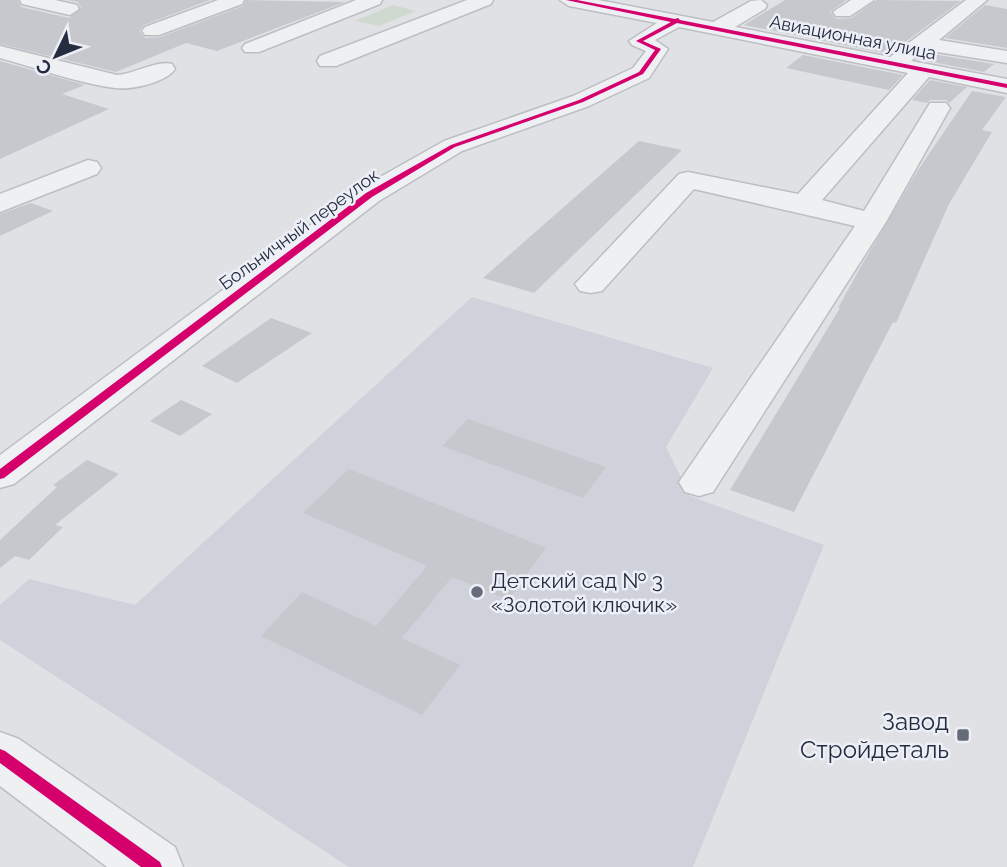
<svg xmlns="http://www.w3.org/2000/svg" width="1007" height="867" viewBox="0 0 1007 867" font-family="Raleway,sans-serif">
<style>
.built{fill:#cfd2db}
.green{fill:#cfd9cf}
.building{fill:#c7c8ce}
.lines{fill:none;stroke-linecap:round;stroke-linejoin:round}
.minor-casing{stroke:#bdbec3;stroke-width:3}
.minor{fill:#eff0f2;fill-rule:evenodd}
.cycleway-casing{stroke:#eceff6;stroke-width:5}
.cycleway{fill:#d6006c;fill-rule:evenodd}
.poi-dot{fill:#666b7a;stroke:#eceff6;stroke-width:2.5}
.labels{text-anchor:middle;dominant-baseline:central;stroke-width:5;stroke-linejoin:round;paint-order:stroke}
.far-street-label{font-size:18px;fill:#252c40;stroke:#eceff6}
.poi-label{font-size:21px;fill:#252c40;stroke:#eceff6;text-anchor:start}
.near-poi-label{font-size:24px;fill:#252c40;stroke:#eceff6;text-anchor:end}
</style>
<rect width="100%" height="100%" fill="#e0e1e5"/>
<path class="built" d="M472 297 713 368 666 447 690 496 824 545 693 867H349L0 640V605L29 579 135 605Z"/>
<path class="green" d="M393 5 416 11 379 26 355 21Z"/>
<g class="building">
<path d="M0 0H18L21 7 69 18 81 8 78 2 67 0H210L144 25 139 31 145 38 160 37 243 6 246 0 345 2 217 51 186 43 116 72 0 44Z"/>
<path d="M785 0H846L830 12 836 19 851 18 877 0 961 1 889 54 744 25Z"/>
<path d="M985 5 1007 9V48L945 38Z"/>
<path d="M926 53 994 64 984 72 917 59Z"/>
<path d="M803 55 903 75 889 90 786 68Z"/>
<path d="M0 61 85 85 62 94 109 109 0 159Z"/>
<path d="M930 80 967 87 949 103 946 100H930L927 103 912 100Z"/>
<path d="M972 91 1006 97 982 130 992 132 949 204 896 323 893 322 794 512 730 490 840 308H838L860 268 918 170Z"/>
<path d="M639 141 682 150 534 293 483 278Z"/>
<path d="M31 203 53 211 0 236V214Z"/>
<path d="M271 318 312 333 237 383 202 366Z"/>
<path d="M181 400 212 414 180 436 150 421Z"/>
<path d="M468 419 606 467 583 498 442 446Z"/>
<path d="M87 460 119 474 55 525 63 527 29 560 15 556 0 568V540L57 487 53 485Z"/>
<path d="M349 469 546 548 508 600 452 577 402 638 460 665 422 715 261 636 302 592 376 626 427 566 303 513Z"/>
</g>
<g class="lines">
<g class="minor-casing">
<g id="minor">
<path d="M20 0H55L77 5 79 9 70 15 22 4Z"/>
<path d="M218 0H244L242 4 159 35H145L142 31 145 27Z"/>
<path d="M356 0H382L380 4 259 52H245L242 48 245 44Z"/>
<path d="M467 0H493L491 4 336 66H320L317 61 320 56Z"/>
<path d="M560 0H598L713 22 751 1 761 0 767 5 765 9 735 27 890 57 966 0H987L939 40 1007 51V63L925 50 911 61 1007 79V93L929 77 822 200 864 211 930 103H946L950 108 886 222 713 492 699 496 685 492 679 482 855 226 694 189 602 291 591 293 580 291 575 284 679 174 688 172 798 194 908 73 679 27 655 40 668 49 649 78 589 106 462 151 379 201 14 484 0 488V455L359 189 444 141 573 96 633 68 646 51 632 45 629 41 657 23 569 6Z"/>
<path d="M851 0H874L850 16H836L833 12Z"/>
<path d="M0 46 117 75C135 74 156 60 172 64L175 69C165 83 132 90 115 88 77 83 37 68 0 58Z"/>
<path d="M88 160 97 162 101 168 97 174 0 212V194Z"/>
<path d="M0 732 19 739 175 847 183 867H107L0 786Z"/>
</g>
</g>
<use href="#minor" class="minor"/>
<g class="cycleway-casing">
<g id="cycleway">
<path d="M566 0H577L675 19 678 18 680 20 1007 84V88L677 23 643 41 661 49 643 74 583 102 455 147 372 197 4 478 0 479V469L366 193 451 145 579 100 639 72 655 50 636 41 671 22Z"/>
<path d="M0 749 5 751 160 862 162 867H141L0 763Z"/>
</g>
</g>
<use href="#cycleway" class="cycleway"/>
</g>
<g class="poi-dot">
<circle cx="477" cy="592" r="7"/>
<rect x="956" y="728" width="14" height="14" rx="3.5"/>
</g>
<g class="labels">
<g class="far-street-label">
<text transform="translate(853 37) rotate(11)">Авиационная улица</text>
<text transform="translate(299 229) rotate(-36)">Больничный переулок</text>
</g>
<g class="poi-label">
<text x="491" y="580">Детский сад № 3<tspan x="491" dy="24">«Золотой ключик»</tspan></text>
</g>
<g class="near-poi-label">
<text x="949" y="721">Завод<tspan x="949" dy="28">Стройдеталь</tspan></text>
</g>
</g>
<g transform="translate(56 56) rotate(227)" stroke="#eceff6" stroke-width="5" paint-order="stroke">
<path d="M0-5L12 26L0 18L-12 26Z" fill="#252c40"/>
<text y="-10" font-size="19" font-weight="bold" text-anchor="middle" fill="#252c40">С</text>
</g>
</svg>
